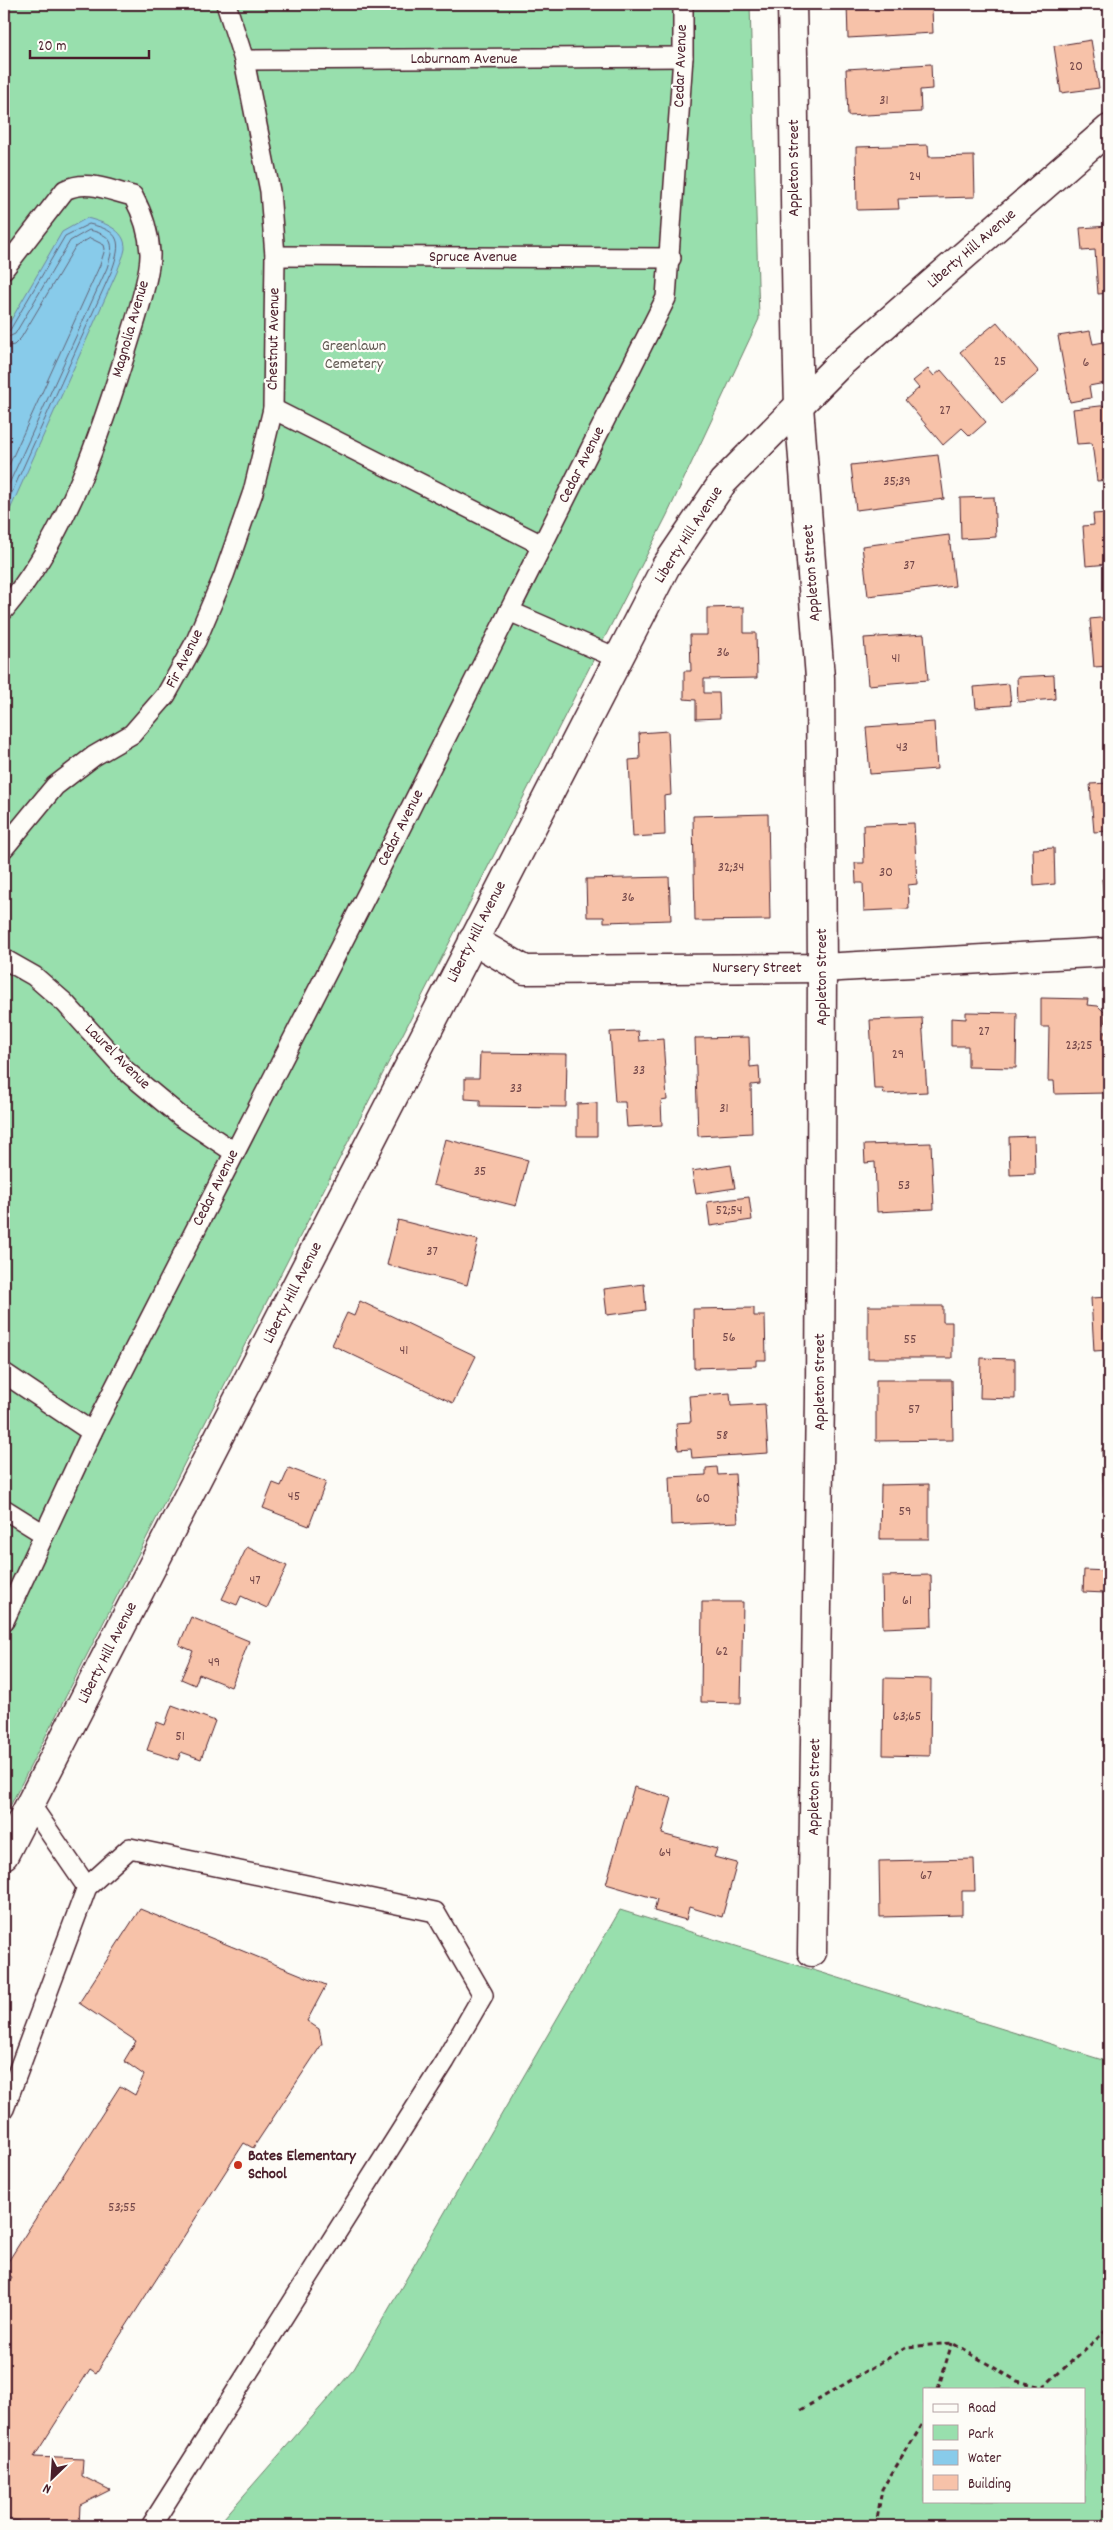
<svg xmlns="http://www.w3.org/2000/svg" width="1113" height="2530" viewBox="0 0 1113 2530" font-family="Dekko,sans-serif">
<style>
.green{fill:#98dfad;stroke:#717f6c;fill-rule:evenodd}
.water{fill:#88cbea;stroke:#6f869e}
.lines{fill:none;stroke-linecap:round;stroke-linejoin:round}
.shore{stroke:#636477;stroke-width:1}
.building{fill:#f7c2a9;stroke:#4a1f2b}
.service-casing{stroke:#4a1f2b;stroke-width:22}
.minor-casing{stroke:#4a1f2b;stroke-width:31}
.tertiary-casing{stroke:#4a1f2b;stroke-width:31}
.secondary-casing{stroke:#4a1f2b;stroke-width:31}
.path{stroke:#4a1f2b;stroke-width:3;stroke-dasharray:5 4;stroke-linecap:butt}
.service{stroke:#fdfcf7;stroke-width:19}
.minor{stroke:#fdfcf7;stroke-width:28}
.tertiary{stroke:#fdfcf7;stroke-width:28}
.secondary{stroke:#fdfcf7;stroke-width:28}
.poi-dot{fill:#c8321e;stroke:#fdfcf7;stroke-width:2}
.labels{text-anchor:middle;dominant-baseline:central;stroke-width:4.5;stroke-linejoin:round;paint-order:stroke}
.number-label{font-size:14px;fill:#75484a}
.street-label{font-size:16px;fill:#4a1f2b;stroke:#fdfcf7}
.park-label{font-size:16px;fill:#615952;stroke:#fdfcf7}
.poi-label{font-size:16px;font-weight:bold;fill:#4a1f2b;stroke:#fdfcf7;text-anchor:start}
</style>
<rect width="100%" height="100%" fill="#fdfcf7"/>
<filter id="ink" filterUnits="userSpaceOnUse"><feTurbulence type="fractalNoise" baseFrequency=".02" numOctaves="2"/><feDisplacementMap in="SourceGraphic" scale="10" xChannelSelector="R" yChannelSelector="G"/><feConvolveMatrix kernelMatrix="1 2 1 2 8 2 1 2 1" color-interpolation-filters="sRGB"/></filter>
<g filter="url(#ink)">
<g class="green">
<path d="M4 4H750L759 319 667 515 4 1818Z"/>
<path d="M620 1910 1109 2062V2526H217L354 2369ZM924 2389H1084V2501H924Z"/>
</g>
<path class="water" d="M87 218C102 222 126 229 125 249 124 256 119 265 117 272L4 523V332L62 232Z"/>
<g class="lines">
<g class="shore">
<path d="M4 333 10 330 65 236 89 224C121 231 122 242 112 270L4 510"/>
<path d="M4 339 15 334 70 241 89 230C116 236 114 246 107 268L4 495"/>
<path d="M4 347 14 345 21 338 75 247 90 238 104 245 105 249 100 265 4 476"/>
</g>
</g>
<g class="building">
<path d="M847 4H901V8L932 7 933 33 848 38Z"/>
<path d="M1091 40 1099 88 1061 93 1054 46Z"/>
<path d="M931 64 932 89 920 90 921 112 848 116 846 69Z"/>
<path d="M928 145 929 157 974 156 975 197 898 199 899 209 857 210 856 147Z"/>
<path d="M1109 226V293L1098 294 1095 250 1082 251 1080 228Z"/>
<path d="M997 322 1039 372 1002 403 960 352Z"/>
<path d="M1090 331 1093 344 1109 341V394H1107L1105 383 1089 386 1091 398 1070 402 1058 336Z"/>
<path d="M928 369 934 376 941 370 986 422 970 436 962 428 943 445 905 400 919 388 913 381Z"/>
<path d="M1109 405V480L1097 481 1092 443 1077 444 1073 409Z"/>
<path d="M938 455 944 499 856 510 851 465Z"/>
<path d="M994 497 996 537 961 539 960 498Z"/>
<path d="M1109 513V564L1086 566 1083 526 1094 525 1093 514Z"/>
<path d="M949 535 955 586 868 596 862 546Z"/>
<path d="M744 607V633H756L757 678 704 679V693H719L720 718 696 719V700L684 699V671H691L690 635H707V608Z"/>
<path d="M1109 617V666L1094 667 1090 619Z"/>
<path d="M924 634 928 680 868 685 864 638Z"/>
<path d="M1054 675 1055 699 1018 702 1017 677Z"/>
<path d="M1009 684 1011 705 976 708 974 687Z"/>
<path d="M934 722 937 769 870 774 866 727Z"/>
<path d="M668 731 671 795 664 796 665 835 633 837 629 760 640 759 639 733Z"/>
<path d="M1109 783V831L1094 832 1090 784Z"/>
<path d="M768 814 770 920 695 921 693 816Z"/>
<path d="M914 823 917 884 908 885 909 909 864 911 863 883H856L855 863H864L863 825Z"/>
<path d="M1054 848 1055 884 1034 886 1033 849Z"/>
<path d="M669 877 671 920 604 922V917H587L586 879Z"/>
<path d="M1102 879H1109V911H1105Z"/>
<path d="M1041 998 1088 999 1087 1005 1098 1006 1105 1013 1104 1032 1109 1039V1053L1107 1059V1093L1055 1094 1054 1081H1048L1049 1027H1041Z"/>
<path d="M966 1012 1017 1013 1016 1068 968 1067V1046H951V1018L966 1019Z"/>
<path d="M922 1018 927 1092 884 1094 883 1089H874L870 1020Z"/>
<path d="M638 1031 639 1041 663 1039 667 1100 661 1101 662 1125 627 1127 625 1102H615L610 1032Z"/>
<path d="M749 1037 750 1067 759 1066 760 1084 751 1085 752 1133 698 1136 695 1038Z"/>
<path d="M480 1053 567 1054 566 1107 480 1106V1100L465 1099V1078H479Z"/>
<path d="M597 1103V1136H577V1104Z"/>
<path d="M1034 1136 1035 1174 1010 1175 1009 1137Z"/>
<path d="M445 1139 528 1160 516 1206 433 1185Z"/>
<path d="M931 1143 934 1209 877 1212 875 1162 865 1163 864 1145Z"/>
<path d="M1106 1147H1109V1198H1107Z"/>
<path d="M731 1165 735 1188 696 1194 692 1171Z"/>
<path d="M749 1197 752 1220 710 1226 707 1202Z"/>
<path d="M398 1220 478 1240 467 1285 387 1265Z"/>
<path d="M644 1284 646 1310 607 1315 604 1289Z"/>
<path d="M1109 1297V1350L1094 1351 1091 1298Z"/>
<path d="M360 1301 476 1356 453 1403 332 1345 347 1313 354 1316Z"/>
<path d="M868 1306H943V1322H952V1358H868Z"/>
<path d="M754 1308V1316H765L766 1360H756V1366L694 1368 693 1309Z"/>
<path d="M981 1358 1015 1359V1399L980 1398Z"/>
<path d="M876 1380H952L953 1440 876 1441Z"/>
<path d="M730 1393 731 1406 765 1404 768 1453 692 1458 691 1449 678 1450 676 1423 691 1422 689 1396Z"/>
<path d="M1109 1447V1496H1104L1102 1448Z"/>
<path d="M717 1467 718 1475 735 1474 738 1522 671 1525 669 1477 706 1475V1468Z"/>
<path d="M289 1468 326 1482 309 1526 263 1508 273 1483 281 1486Z"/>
<path d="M929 1484V1539H880L881 1485Z"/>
<path d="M247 1547 287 1566 267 1608 241 1596 237 1605 222 1599Z"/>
<path d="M1084 1570 1109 1571V1598H1106V1593L1083 1592Z"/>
<path d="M931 1575 932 1626 883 1628 882 1576Z"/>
<path d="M702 1602H743L741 1703 701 1702Z"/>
<path d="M191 1617 249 1641 231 1687 199 1674 195 1685 181 1679 193 1651 179 1645Z"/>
<path d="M884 1678 931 1679 930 1756 883 1755Z"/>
<path d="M172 1705 215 1721 201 1759 181 1752 178 1760 147 1750 157 1722 165 1725Z"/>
<path d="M634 1787 672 1798 662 1834 717 1849 714 1857 737 1863 722 1917 689 1907 686 1920 654 1911 657 1899 606 1884Z"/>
<path d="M974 1859 975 1891H962V1915L880 1917 879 1861Z"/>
<path d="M140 1909 326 1985 307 2021 319 2029 322 2044 253 2148 244 2143 96 2373 90 2369 34 2457 83 2459 82 2476 110 2490 80 2505 79 2526H20V2521L4 2519V2290L12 2277 4 2272V2268L120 2086 135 2095 144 2075 124 2061 136 2041 79 2003Z"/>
</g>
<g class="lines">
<g class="service-casing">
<g id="service">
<path d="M244 60 683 57"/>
<path d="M275 256 671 258"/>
<path d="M4 269 65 190C88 179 110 191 133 196 143 214 149 232 150 253 151 271 137 316 131 335 102 430 69 533 4 610"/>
<path d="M273 409 542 545"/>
<path d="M509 611 619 659"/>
<path d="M4 848 55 786 94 756 132 734 166 695 196 641 224 575 253 492 273 409 275 256 270 191 244 60 226 4"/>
<path d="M4 959 34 976 65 1003 126 1071 180 1116 234 1152"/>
<path d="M4 1373 92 1432"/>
<path d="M4 1509 44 1534"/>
<path d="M4 1621 92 1432 387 855 666 298 683 57V4"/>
<path d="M30 1804 87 1887"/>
<path d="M4 2109 87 1887 130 1848 435 1912 483 1995 445 2061 151 2526"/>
</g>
</g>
<g class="minor-casing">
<g id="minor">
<path d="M799 406 820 678 822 968 820 1397 812 1952"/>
<path d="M473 940 525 970 822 968 1109 952"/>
</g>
</g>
<g class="tertiary-casing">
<path id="tertiary" d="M792 4C795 138 795 272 799 406"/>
</g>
<g class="secondary-casing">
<path id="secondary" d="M4 1855 666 566 723 482 841 363 1109 129"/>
</g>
<g class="path">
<path d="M938 2389 952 2343"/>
<path d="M801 2410 907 2347 952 2343 1017 2381 1043 2387 1109 2328"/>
<path d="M876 2526 882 2489 924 2422"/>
</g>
<use href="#service" class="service"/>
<use href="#minor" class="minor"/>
<use href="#tertiary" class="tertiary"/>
<use href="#secondary" class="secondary"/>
</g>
</g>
<circle class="poi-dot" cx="238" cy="2165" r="5"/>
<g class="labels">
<g class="number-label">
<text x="1076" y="67">20</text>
<text x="884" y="101">31</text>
<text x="915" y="177">24</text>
<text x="1000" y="362">25</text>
<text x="1086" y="363">6</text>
<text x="945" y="411">27</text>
<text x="897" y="482">35;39</text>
<text x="909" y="566">37</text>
<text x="723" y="653">36</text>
<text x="896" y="659">41</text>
<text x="902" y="748">43</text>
<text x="731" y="868">32;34</text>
<text x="886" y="873">30</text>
<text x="628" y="898">36</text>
<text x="984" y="1032">27</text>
<text x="1079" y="1046">23;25</text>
<text x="898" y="1055">29</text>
<text x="639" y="1071">33</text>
<text x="516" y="1089">33</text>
<text x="724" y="1109">31</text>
<text x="480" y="1172">35</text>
<text x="904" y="1186">53</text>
<text x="729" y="1211">52;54</text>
<text x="432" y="1252">37</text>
<text x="729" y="1338">56</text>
<text x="910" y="1340">55</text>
<text x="404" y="1351">41</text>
<text x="914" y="1410">57</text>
<text x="722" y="1436">58</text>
<text x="294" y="1497">45</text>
<text x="703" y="1499">60</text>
<text x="905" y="1512">59</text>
<text x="255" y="1581">47</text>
<text x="907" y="1601">61</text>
<text x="722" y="1652">62</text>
<text x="214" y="1663">49</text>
<text x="907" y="1717">63;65</text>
<text x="180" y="1737">51</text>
<text x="665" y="1853">64</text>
<text x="926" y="1876">67</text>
<text x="122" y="2208">53;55</text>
</g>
<g class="street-label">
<text x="464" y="59">Laburnam Avenue</text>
<text transform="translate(681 66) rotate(-88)">Cedar Avenue</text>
<text transform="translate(794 168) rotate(-90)">Appleton Street</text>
<text transform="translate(972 249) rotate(-41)">Liberty Hill Avenue</text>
<text x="473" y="257">Spruce Avenue</text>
<text transform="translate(131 329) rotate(-74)">Magnolia Avenue</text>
<text transform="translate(274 339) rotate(-89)">Chestnut Avenue</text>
<text transform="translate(582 465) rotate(-63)">Cedar Avenue</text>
<text transform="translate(689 535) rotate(-57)">Liberty Hill Avenue</text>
<text transform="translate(812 573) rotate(-94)">Appleton Street</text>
<text transform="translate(185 659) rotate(-63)">Fir Avenue</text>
<text transform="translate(401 828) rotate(-63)">Cedar Avenue</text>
<text transform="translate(477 932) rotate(-63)">Liberty Hill Avenue</text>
<text x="757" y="968">Nursery Street</text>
<text transform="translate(822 977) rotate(-90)">Appleton Street</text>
<text transform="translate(117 1057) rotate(45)">Laurel Avenue</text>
<text transform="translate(216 1188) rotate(-63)">Cedar Avenue</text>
<text transform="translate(293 1293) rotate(-63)">Liberty Hill Avenue</text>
<text transform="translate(820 1382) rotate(-90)">Appleton Street</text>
<text transform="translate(108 1653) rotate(-63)">Liberty Hill Avenue</text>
<text transform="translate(815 1787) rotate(-89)">Appleton Street</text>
</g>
<g class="park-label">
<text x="354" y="346">Greenlawn<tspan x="354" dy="18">Cemetery</tspan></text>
</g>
<g class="poi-label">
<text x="248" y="2156">Bates Elementary<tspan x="248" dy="18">School</tspan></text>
</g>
</g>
<rect width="1113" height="2530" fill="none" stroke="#fdfcf7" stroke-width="20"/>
<rect x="10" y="10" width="1093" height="2510" fill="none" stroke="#4a1f2b" stroke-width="2" filter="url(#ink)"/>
<rect x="923" y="2388" width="162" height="115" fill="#fdfcf7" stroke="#b5a4a5"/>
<rect x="933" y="2404" width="25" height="8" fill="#fdfcf7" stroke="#b5a4a5"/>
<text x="968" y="2412" font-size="15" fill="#4a1f2b">Road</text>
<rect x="933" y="2425" width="25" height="15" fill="#98dfad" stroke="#b5a4a5"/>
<text x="968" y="2438" font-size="15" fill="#4a1f2b">Park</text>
<rect x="933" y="2450" width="25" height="15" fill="#88cbea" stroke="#b5a4a5"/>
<text x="968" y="2462" font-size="15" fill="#4a1f2b">Water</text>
<rect x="933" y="2475" width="25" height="15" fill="#f7c2a9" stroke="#b5a4a5"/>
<text x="968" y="2488" font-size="15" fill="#4a1f2b">Building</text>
<g transform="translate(52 2478) rotate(205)" stroke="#fdfcf7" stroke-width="4" paint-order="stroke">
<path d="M0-4L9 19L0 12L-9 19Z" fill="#4a1f2b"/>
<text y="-8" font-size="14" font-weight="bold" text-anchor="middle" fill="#4a1f2b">N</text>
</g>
<path d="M30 50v8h119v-8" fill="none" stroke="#4a1f2b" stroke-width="2.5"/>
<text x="38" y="50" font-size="15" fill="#4a1f2b" stroke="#fdfcf7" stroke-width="4" paint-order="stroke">20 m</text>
</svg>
